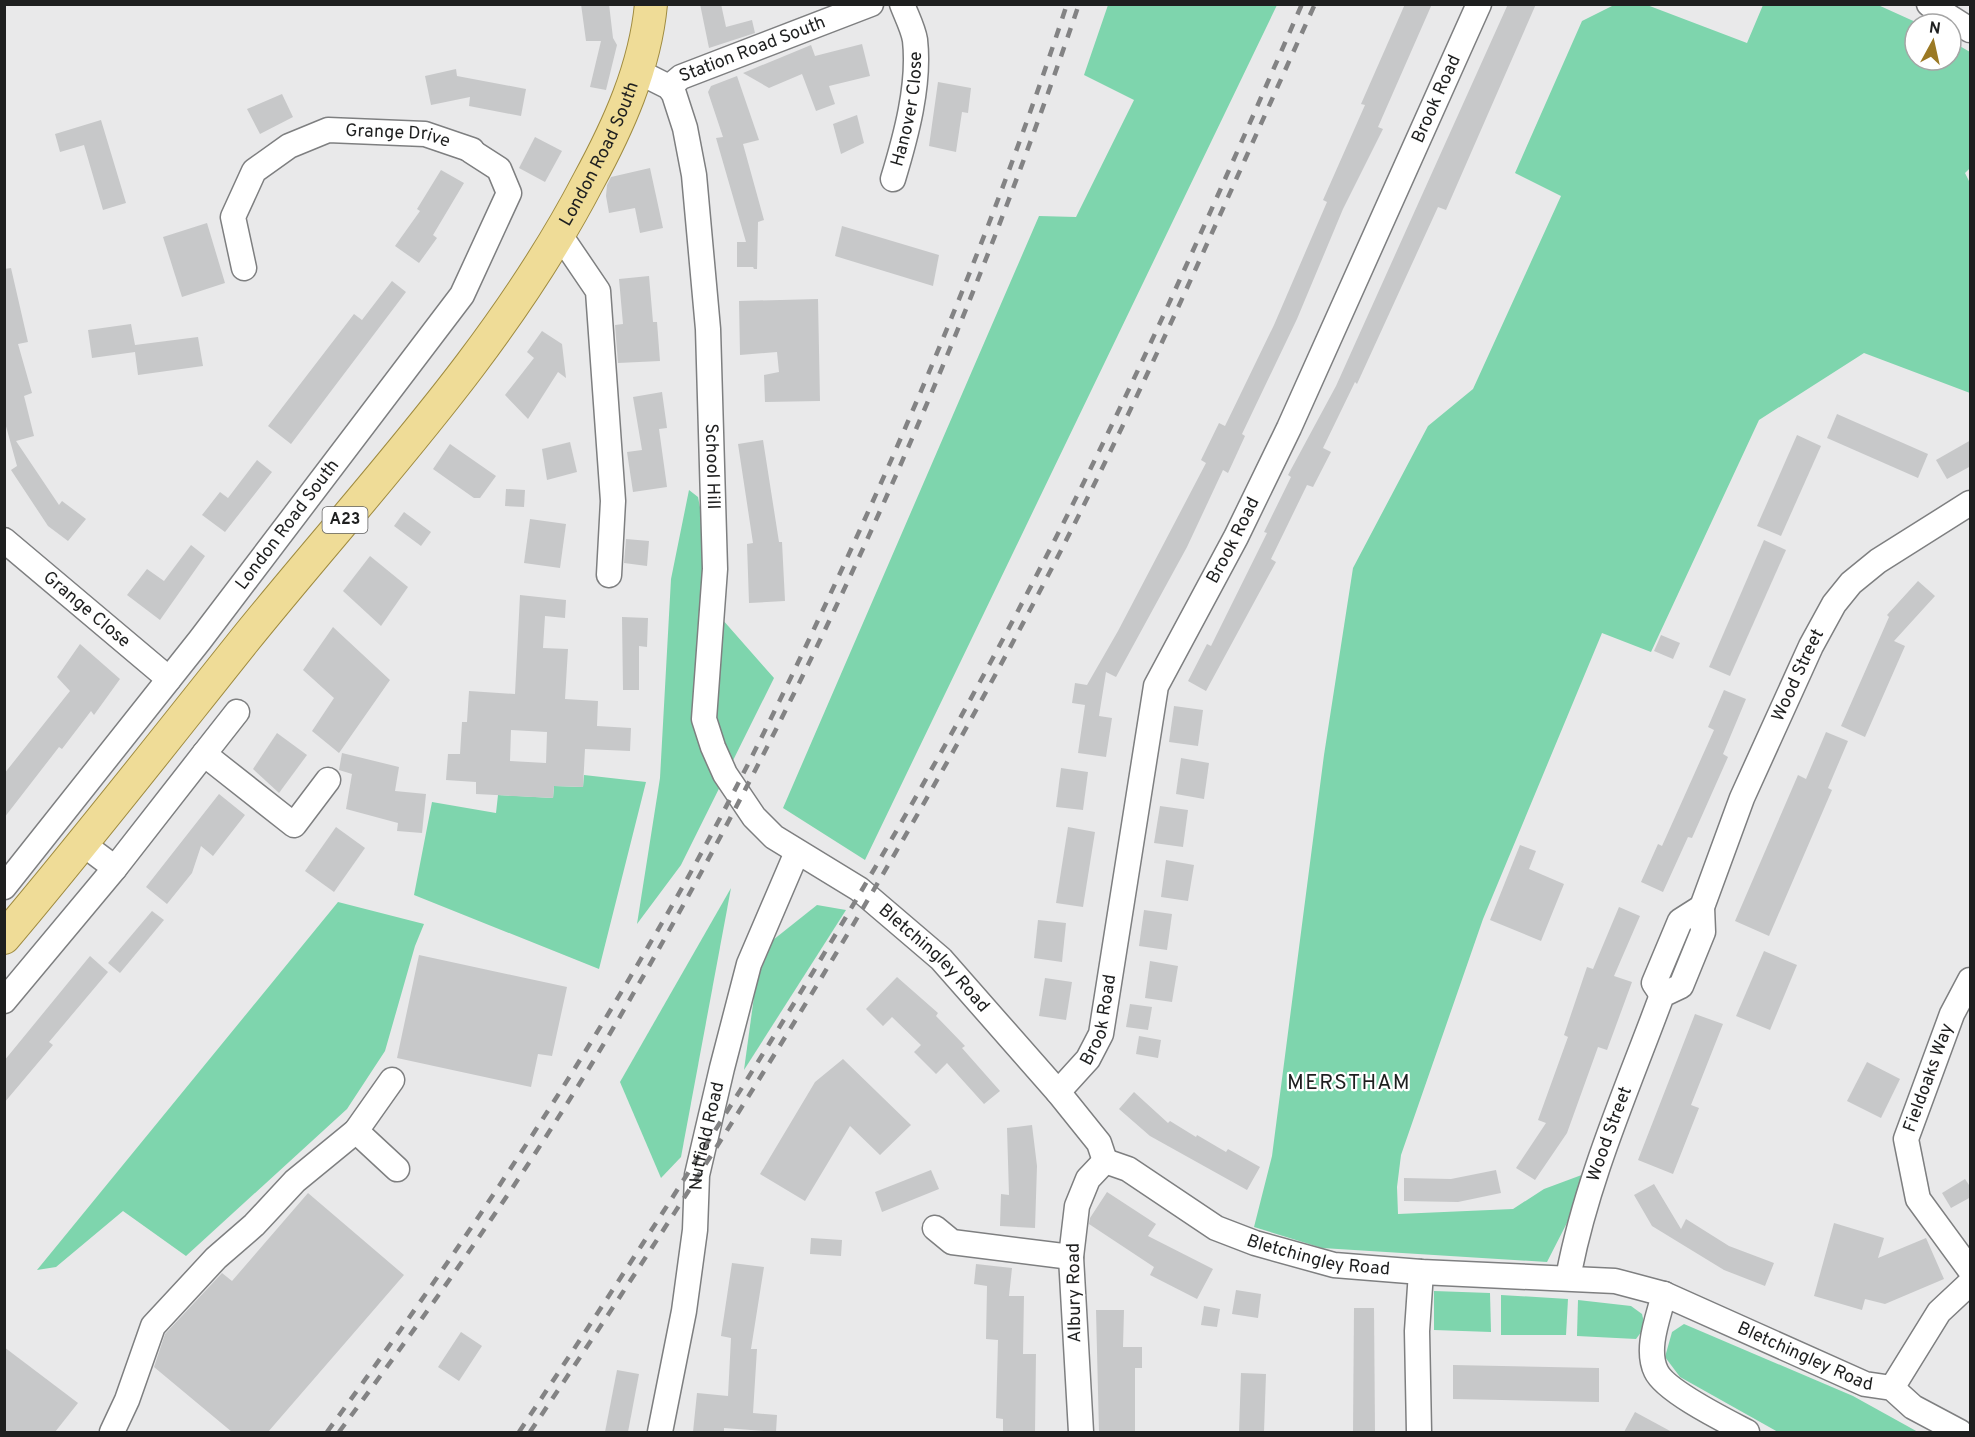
<svg xmlns="http://www.w3.org/2000/svg" width="1975" height="1437" viewBox="0 0 1975 1437" font-family="Overpass,sans-serif">
<style>
.green{fill:#7ed5ad}
.building{fill:#c7c8c9;fill-rule:evenodd}
.lines{fill:none;stroke-linecap:round;stroke-linejoin:round}
.minor-casing{stroke:#7e7f80;stroke-width:27}
.major-casing{stroke:#9f8b40;stroke-width:34}
.minor{stroke:#fff;stroke-width:24}
.major{stroke:#efdc97;stroke-width:32}
.rail{stroke:#838384;stroke-width:4.5;stroke-dasharray:10 10;stroke-linecap:butt}
.labels{text-anchor:middle;dominant-baseline:central;stroke-width:4.5;stroke-linejoin:round;paint-order:stroke}
.shield{fill:#fff;stroke:#626262;stroke-width:1.5}
.shield-label{font-size:16px;font-weight:bold;fill:#1e1f1f}
.street-label{font-size:18px;fill:#1e1f1f;stroke:#fff}
.quarter-label{font-size:21px;letter-spacing:1.5px;fill:#1e1f1f;stroke:#fff}
</style>
<rect width="100%" height="100%" fill="#e9e9ea"/>
<g class="green">
<path d="M1108 5H1277L865 860 783 808 1039 216 1076 217 1134 100 1084 75Z"/>
<path d="M1647 5 1747 43 1763 5H1878L1920 24H1915V60H1951V41L1970 52V168L1965 173 1970 183V393L1864 353 1759 420 1651 652 1602 633 1483 919 1401 1155 1397 1187 1398 1214 1513 1209 1544 1189 1587 1173 1571 1215 1547 1262 1322 1248 1254 1227 1272 1156 1324 755 1353 568 1428 426 1473 389 1561 196 1515 173 1582 21 1612 6Z"/>
<path d="M689 490 698 497 722 619 774 678 681 865 637 924 660 778 671 579Z"/>
<path d="M584 775 646 782 599 969 414 895 432 802 496 813 498 795 553 798 554 786 583 787Z"/>
<path d="M731 888 681 1157 661 1178 620 1082Z"/>
<path d="M338 902 424 924 415 946 385 1051 347 1109 186 1256 123 1211 56 1267 37 1270Z"/>
<path d="M817 905 846 910 744 1070 756 982 773 940Z"/>
<path d="M1434 1291 1490 1293 1491 1332 1434 1330Z"/>
<path d="M1501 1295 1568 1299 1566 1335H1501Z"/>
<path d="M1578 1300 1631 1306 1642 1314 1645 1327 1636 1339 1577 1336Z"/>
<path d="M1684 1324 1853 1396 1918 1432H1778L1680 1377 1665 1357 1672 1332Z"/>
</g>
<g class="building">
<path d="M581 4H609L613 38 617 45 606 90 590 87 601 41H586Z"/>
<path d="M700 4H721L726 27 752 20 755 33 709 48Z"/>
<path d="M1405 4H1432L1378 127 1383 129 1343 209 1297 319 1242 434 1245 436 1228 473 1223 470 1187 547 1116 677 1106 672 1099 716 1112 718 1106 757 1078 753 1085 705 1072 703 1075 683 1087 685 1118 631 1206 463 1201 460 1219 423 1225 426 1274 325 1327 202 1323 200 1365 105 1361 104Z"/>
<path d="M1508 4H1536L1446 210 1438 207 1357 384 1355 382 1323 448 1331 452 1313 487 1307 485 1271 559 1276 562 1206 691 1188 681 1207 644 1211 646 1267 533 1264 532 1291 477 1288 475 1336 386Z"/>
<path d="M862 44 870 76 829 86 835 104 816 111 802 74 769 88 743 73 811 45 815 56Z"/>
<path d="M456 69 457 76 526 89 521 116 469 106 470 97 431 105 425 76Z"/>
<path d="M737 76 759 140 743 144 764 220 758 222 757 269H754L753 267H737V242H746L716 138 723 137 708 92 711 86Z"/>
<path d="M938 82 971 88 968 113 962 112 956 152 929 146Z"/>
<path d="M282 94 293 117 260 134 247 109Z"/>
<path d="M857 115 864 143 841 154 833 124Z"/>
<path d="M101 120 126 203 103 210 84 145 60 152 55 134Z"/>
<path d="M535 137 562 151 545 182 519 168Z"/>
<path d="M650 168 663 228 640 233 635 208 609 213 606 196 607 185 611 177Z"/>
<path d="M441 170 464 183 433 235 437 238 419 263 395 246 420 211 417 209Z"/>
<path d="M207 223 225 283 182 297 163 237Z"/>
<path d="M842 226 939 255 933 286 835 256Z"/>
<path d="M11 268 28 342 18 344 32 393 24 396 34 436 16 441 59 505 62 501 86 519 68 541 48 526 11 470 17 466 4 419V269Z"/>
<path d="M649 276 653 322H657L660 361 618 363 615 325 623 324 619 279Z"/>
<path d="M392 281 406 292 291 444 268 426 354 314 362 320Z"/>
<path d="M818 299 820 401 765 402 764 375 779 372 777 352 740 355 739 301Z"/>
<path d="M131 324 135 345 198 337 203 366 138 375 135 352 92 358 88 330Z"/>
<path d="M542 331 562 344 566 378 558 372 528 419 505 395 534 358 527 352Z"/>
<path d="M662 392 667 428 659 429 667 487 633 492 627 452 642 450 633 397Z"/>
<path d="M1837 414 1928 454 1918 478 1827 438Z"/>
<path d="M1797 435 1821 446 1781 536 1757 526Z"/>
<path d="M763 440 779 542H782L785 601 749 603 747 544 753 543 738 444Z"/>
<path d="M1971 440V466L1947 479 1936 460Z"/>
<path d="M570 442 577 472 547 480 542 449Z"/>
<path d="M450 444 496 476 480 498H474L433 469Z"/>
<path d="M257 460 272 472 225 532 202 515 220 492 228 498Z"/>
<path d="M506 489 525 490 524 507 505 506Z"/>
<path d="M404 512 431 532 421 546 394 526Z"/>
<path d="M530 519 566 524 560 568 524 563Z"/>
<path d="M626 539 649 541 647 566 624 563Z"/>
<path d="M1764 540 1786 550 1730 676 1709 667Z"/>
<path d="M191 545 205 556 160 620 127 595 147 569 164 581Z"/>
<path d="M370 556 408 587 381 626 343 591Z"/>
<path d="M1918 581 1935 596 1894 641 1905 646 1865 737 1841 726 1889 617 1887 615Z"/>
<path d="M520 595 566 600 565 618 545 616 543 648 568 649 565 699 598 701 597 726 631 728 630 751 585 749 583 787 554 786 553 798 476 794V782L446 780 448 754H460L462 722H467L469 691 515 694ZM511 730 547 732 546 763 510 761Z"/>
<path d="M622 617 648 618 647 647 639 646V690H623Z"/>
<path d="M333 627 390 680 339 753 312 731 334 698 303 670Z"/>
<path d="M1661 635 1680 643 1673 659 1654 651Z"/>
<path d="M80 644 120 679 94 715 91 711 62 749 59 747 4 818V774L70 691 57 677Z"/>
<path d="M1724 690 1746 699 1723 754 1728 757 1692 838 1688 837 1663 892 1641 882 1658 844 1662 846 1714 730 1708 727Z"/>
<path d="M1174 706 1203 710 1198 746 1169 742Z"/>
<path d="M1826 732 1848 741 1828 788 1832 790 1769 936 1735 921 1798 775 1806 779Z"/>
<path d="M277 733 307 755 279 793 253 769Z"/>
<path d="M342 753 399 767 395 791 426 794 422 833 397 831 398 823 346 809 352 774 339 770Z"/>
<path d="M1181 758 1209 763 1204 799 1176 794Z"/>
<path d="M1061 768 1088 772 1083 810 1056 807Z"/>
<path d="M219 794 245 815 213 856 201 846 192 873 167 904 146 887Z"/>
<path d="M1160 806 1188 810 1183 847 1154 843Z"/>
<path d="M336 827 365 848 334 892 305 871Z"/>
<path d="M1068 827 1095 832 1083 907 1056 903Z"/>
<path d="M1520 845 1536 851 1529 869 1564 884 1541 941 1490 920Z"/>
<path d="M1166 860 1194 865 1188 901 1161 897Z"/>
<path d="M1619 907 1640 916 1614 976 1632 982 1607 1050 1598 1047 1567 1133 1535 1180 1516 1168 1546 1123 1538 1120 1568 1037 1564 1035 1587 967 1593 969Z"/>
<path d="M1144 910 1172 914 1167 950 1139 946Z"/>
<path d="M152 911 164 920 120 973 108 963Z"/>
<path d="M1038 920 1066 923 1062 962 1034 958Z"/>
<path d="M1764 951 1797 965 1770 1030 1736 1016Z"/>
<path d="M419 955 567 987 552 1056 538 1054 531 1087 397 1058Z"/>
<path d="M90 956 108 972 49 1042 53 1045 4 1103V1061Z"/>
<path d="M1150 961 1178 966 1172 1002 1145 998Z"/>
<path d="M897 977 938 1013 936 1016 965 1046 962 1048 1000 1091 984 1104 947 1063 936 1074 914 1052 921 1045 892 1017 883 1026 866 1009Z"/>
<path d="M1045 978 1072 982 1066 1020 1039 1016Z"/>
<path d="M1130 1004 1152 1007 1148 1030 1126 1027Z"/>
<path d="M1695 1014 1723 1024 1691 1105 1699 1108 1673 1174 1638 1160Z"/>
<path d="M1139 1036 1161 1040 1158 1058 1136 1054Z"/>
<path d="M843 1059 911 1125 880 1155 850 1126 805 1201 760 1174 815 1082Z"/>
<path d="M1867 1062 1900 1079 1881 1118 1847 1101Z"/>
<path d="M1134 1092 1168 1123 1170 1121 1196 1137 1197 1135 1226 1152 1228 1149 1260 1167 1247 1190 1150 1136 1119 1109Z"/>
<path d="M1032 1125 1037 1166 1035 1228 1000 1226 1001 1194 1009 1195 1007 1128Z"/>
<path d="M931 1170 939 1189 882 1212 875 1192Z"/>
<path d="M1496 1170 1501 1193 1458 1202 1404 1201V1178L1451 1179Z"/>
<path d="M1965 1179 1971 1188V1197L1951 1208 1942 1193Z"/>
<path d="M1654 1184 1681 1229 1686 1219 1729 1246 1774 1263 1765 1286 1724 1270 1652 1226 1634 1195Z"/>
<path d="M1107 1192 1156 1224 1148 1236 1213 1269 1197 1299 1150 1275 1154 1267 1089 1224 1090 1218Z"/>
<path d="M308 1193 404 1275 268 1432H232L154 1367 165 1334 222 1273 232 1281Z"/>
<path d="M1834 1223 1884 1238 1878 1258 1926 1238 1944 1279 1885 1304 1865 1299 1862 1310 1814 1296Z"/>
<path d="M811 1238 842 1240 841 1256 810 1254Z"/>
<path d="M732 1263 764 1267 751 1349H757L753 1413 777 1415 776 1432 724 1428V1432H693L697 1393 728 1396 731 1338 721 1336Z"/>
<path d="M976 1264 1012 1268 1009 1296H1024L1023 1354H1036L1035 1432H1003V1419L996 1418 998 1340 986 1339 987 1286 974 1284Z"/>
<path d="M1236 1290 1261 1294 1258 1318 1232 1314Z"/>
<path d="M1204 1306 1220 1309 1217 1327 1201 1325Z"/>
<path d="M1354 1308H1374L1375 1432H1353Z"/>
<path d="M1096 1310H1124L1123 1347H1142V1368H1135V1432H1099Z"/>
<path d="M461 1332 482 1346 459 1381 438 1367Z"/>
<path d="M4 1347 78 1403 55 1432H4Z"/>
<path d="M1453 1365 1599 1368V1402L1453 1399Z"/>
<path d="M617 1370 639 1374 628 1432H605Z"/>
<path d="M1241 1373 1266 1374 1264 1432H1239Z"/>
<path d="M1635 1412 1672 1432H1624Z"/>
</g>
<g class="lines">
<g class="minor-casing">
<g id="minor">
<path d="M1929 4 1970 30"/>
<path id="s1" d="M637 71 669 87 674 94 685 128 694 175 708 329 715 569 704 719 713 747 725 774 754 817 774 837 859 889 941 959 1058 1092 1099 1143 1105 1161"/>
<path id="s2" d="M669 87 681 77 871 4"/>
<path id="s3" d="M893 179C906 136 920 85 915 40 913 28 906 15 902 4"/>
<path d="M560 235 598 291 613 501 609 575"/>
<path id="s4" d="M244 268 233 217 254 171 289 146 328 130 425 134 472 150"/>
<path id="s5" d="M4 540 169 679"/>
<path d="M204 754 237 712"/>
<path d="M115 868 204 754 294 825 328 780"/>
<path id="s6" d="M4 887 200 640 462 295 509 193 499 169 471 151"/>
<path d="M1970 980 1952 1014 1906 1139 1918 1199 1970 1270"/>
<path d="M1662 995 1654 983 1680 921 1702 907"/>
<path d="M4 1001 115 868 83 844"/>
<path id="s7" d="M1058 1092 1088 1059 1101 1034 1156 686 1236 537 1289 428 1479 4"/>
<path d="M356 1131 397 1169"/>
<path id="s8" d="M1105 1161 1128 1169 1216 1228 1255 1243 1334 1265 1421 1272 1615 1281 1664 1294 1865 1384 1892 1388 1913 1407 1960 1432"/>
<path d="M935 1228 952 1242 1071 1257"/>
<path id="s9" d="M1568 1278C1586 1181 1628 1087 1662 995L1681 986 1703 932 1702 907 1742 798 1811 646 1834 604 1851 583 1878 561 1970 503"/>
<path d="M1664 1294C1659 1316 1645 1348 1656 1371 1665 1391 1726 1421 1747 1432"/>
<path d="M1892 1388 1939 1312 1970 1283"/>
<path d="M112 1432 127 1400 153 1326 216 1258 254 1225 295 1181 356 1131 392 1080"/>
<path id="s10" d="M660 1432 684 1311 695 1230 697 1175 722 1068 749 964 797 852"/>
<path d="M1081 1432 1071 1257 1077 1206 1088 1179 1105 1161"/>
<path d="M1419 1432 1417 1331 1421 1272"/>
</g>
</g>
<g class="major-casing">
<g id="major">
<path id="s11" d="M4 938C86 841 164 741 243 642 363 493 499 353 588 182 618 127 645 68 651 4"/>
</g>
</g>
<use href="#minor" class="minor"/>
<use href="#major" class="major"/>
<g class="rail">
<path d="M327 1432C442 1275 551 1114 649 945 718 829 778 707 835 584 923 395 1002 203 1067 4"/>
<path d="M339 1432C443 1292 546 1146 633 994 815 679 962 349 1079 4"/>
<path d="M519 1432C708 1148 891 859 1047 555 1140 375 1221 189 1302 4"/>
<path d="M530 1432C719 1151 899 864 1055 562 1149 380 1230 191 1315 4"/>
</g>
</g>
<g class="labels">
<rect class="shield" x="322.5" y="507" width="45" height="26" rx="4.5"/>
<g class="shield-label">
<text x="345" y="520">A23</text>
</g>
<g class="street-label">
<text stroke="none"><textPath href="#s2" startOffset="92">Station Road South</textPath></text>
<text stroke="none"><textPath href="#s7" startOffset="1076">Brook Road</textPath></text>
<text stroke="none"><textPath href="#s3" startOffset="72">Hanover Close</textPath></text>
<text stroke="none"><textPath href="#s4" startOffset="258">Grange Drive</textPath></text>
<text stroke="none"><textPath href="#s11" startOffset="987">London Road South</textPath></text>
<text stroke="none"><textPath href="#s1" startOffset="420">School Hill</textPath></text>
<text stroke="none"><textPath href="#s6" startOffset="460">London Road South</textPath></text>
<text stroke="none"><textPath href="#s7" startOffset="590">Brook Road</textPath></text>
<text stroke="none"><textPath href="#s5" startOffset="108">Grange Close</textPath></text>
<text stroke="none"><textPath href="#s9" startOffset="654">Wood Street</textPath></text>
<text stroke="none"><textPath href="#s1" startOffset="1014">Bletchingley Road</textPath></text>
<text stroke="none"><textPath href="#s7" startOffset="86">Brook Road</textPath></text>
<text transform="translate(1929 1078) rotate(-70)">Fieldoaks Way</text>
<text stroke="none"><textPath href="#s9" startOffset="150">Wood Street</textPath></text>
<text stroke="none"><textPath href="#s10" startOffset="300">Nutfield Road</textPath></text>
<text stroke="none"><textPath href="#s8" startOffset="237">Bletchingley Road</textPath></text>
<text transform="translate(1075 1293) rotate(-91)">Albury Road</text>
<text stroke="none"><textPath href="#s8" startOffset="741">Bletchingley Road</textPath></text>
</g>
<g class="quarter-label">
<text x="1349" y="1083">MERSTHAM</text>
</g>
</g>
<rect width="1975" height="1437" fill="none" stroke="#1e1f1f" stroke-width="12"/>
<g transform="translate(1933 42) rotate(8)"><circle r="28" fill="#ffffff" stroke="#a5a5a5" stroke-width="1.5"/>
<path d="M0-4.5L10 22L0 15L-10 22Z" fill="#9b7924"/>
<text y="-9" font-size="16" font-weight="bold" text-anchor="middle" fill="#1e1f1f">N</text>
</g>
</svg>
